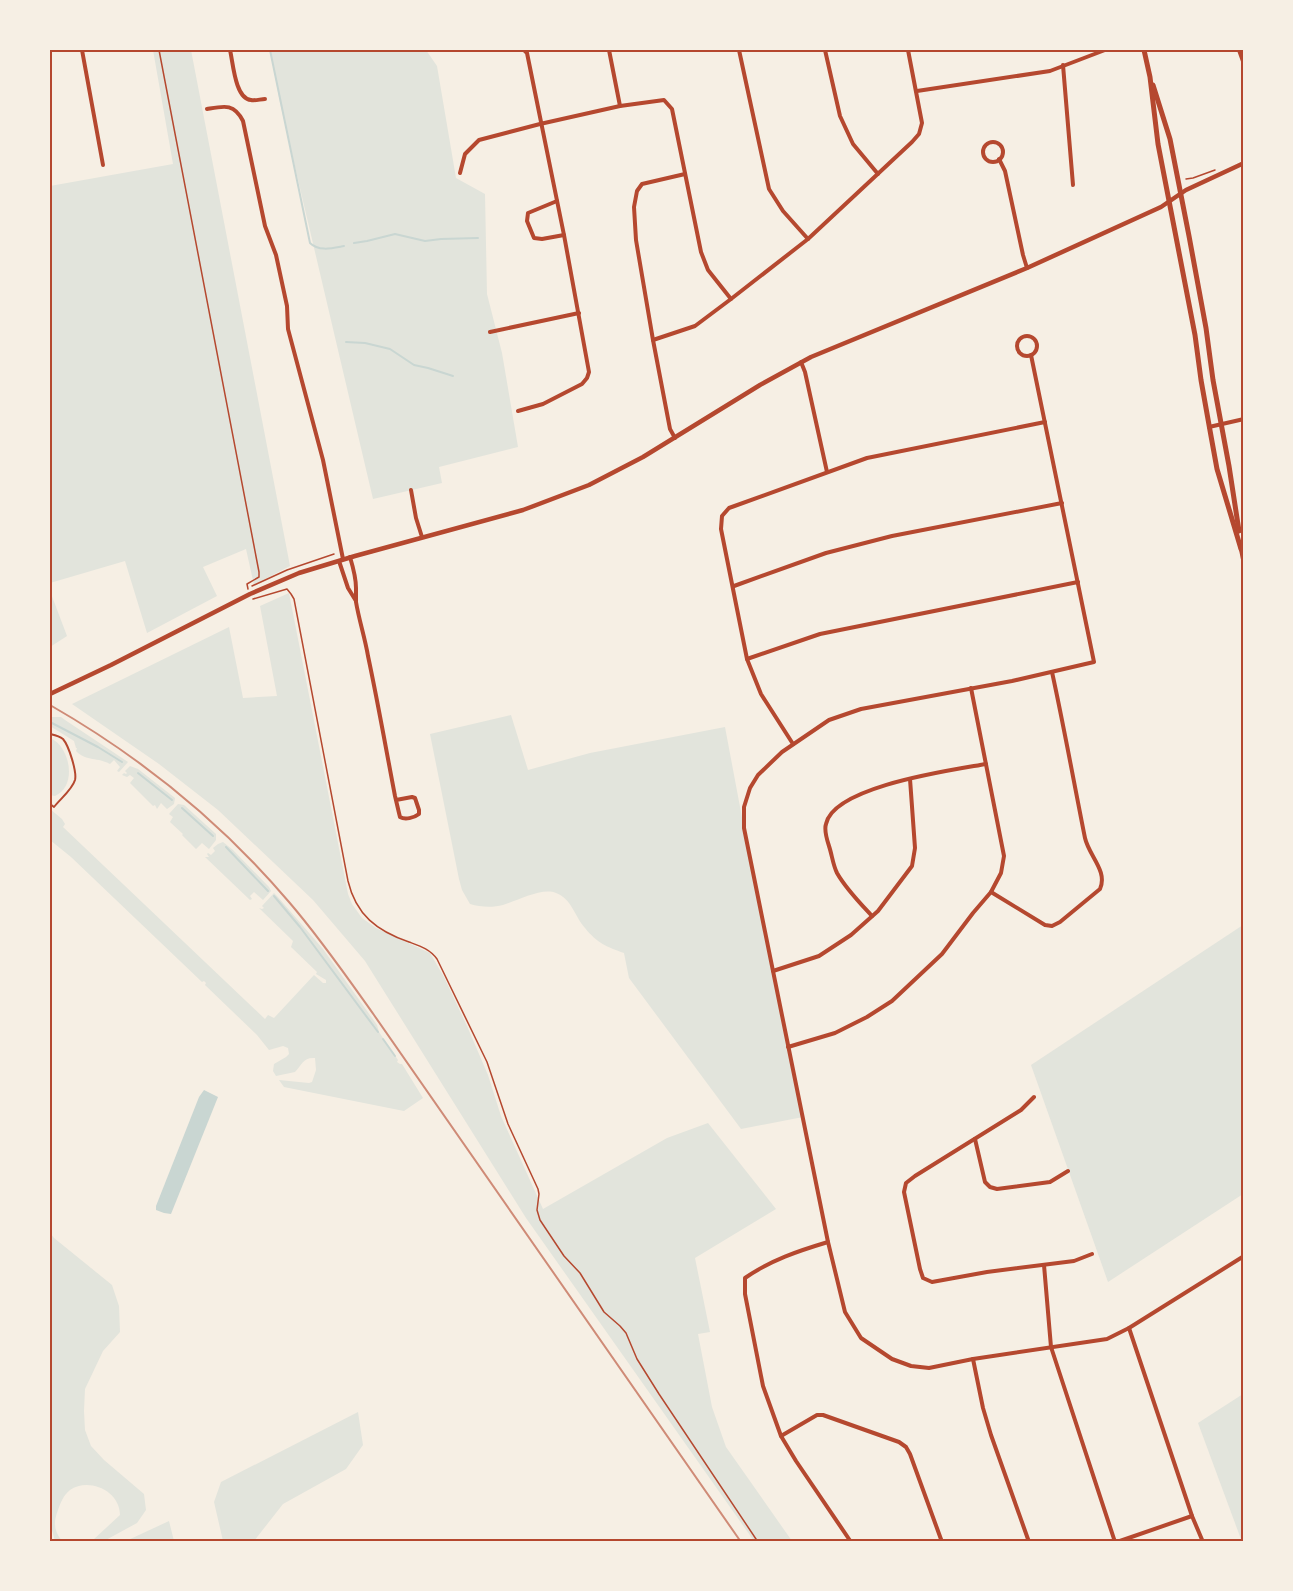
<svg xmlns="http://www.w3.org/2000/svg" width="1293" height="1591" viewBox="0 0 1293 1591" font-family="'Archivo Narrow',sans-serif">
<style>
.green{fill:#e2e4dc}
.water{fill:#c9d6d2}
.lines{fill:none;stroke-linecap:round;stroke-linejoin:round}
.stream{stroke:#c9d6d2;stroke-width:2}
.path{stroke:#b5482f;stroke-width:1.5}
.service{stroke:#b5482f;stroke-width:2}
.minor{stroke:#b5482f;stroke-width:4}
.tertiary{stroke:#b5482f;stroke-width:4.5}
.secondary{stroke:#b5482f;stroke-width:5}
.rail{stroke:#cf8b77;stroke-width:2}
.neatline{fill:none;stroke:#b5482f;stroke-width:2}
</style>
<rect width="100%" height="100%" fill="#f6efe4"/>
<g class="green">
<path d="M153 50H191L290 566 254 585 246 549 203 567 217 596 147 633 125 561 50 583V186L173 164Z"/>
<path d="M270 50H426L437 66 456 178 485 194 487 294 502 353 518 447 439 467 442 483 373 499 280 103Z"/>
<path d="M50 591 67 636 50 647Z"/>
<path d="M289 593 348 894 352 904 362 918 376 928 430 953 444 977 467 1026 488 1075 501 1116 543 1209 667 1138 708 1123 776 1209 695 1258 710 1332 698 1334 712 1407 726 1447 792 1541H754L526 1218 365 961 313 900 218 810 159 764 72 704 229 627 243 698 277 696 260 606Z"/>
<path d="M511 715 528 770 590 753 725 727 744 828 803 1117 741 1129 629 978 624 953C607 947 597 943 585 928 575 917 572 899 556 893 542 887 517 901 503 905 492 908 480 907 470 904L462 890 459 879 430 734Z"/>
<path d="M50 717H61L65 720 128 762 119 772 117 771 120 767 114 760 110 764C98 757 87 762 76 751L77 748H76L74 741 50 726Z"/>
<path d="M50 738C70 746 78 786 55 796L50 795Z"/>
<path d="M130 766 138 769 175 798 174 804 167 809 161 803 157 809 155 805 153 806 130 783 134 778 130 775 127 777 122 775 124 773 126 774 127 773 125 771Z"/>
<path d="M178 804 184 805 216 834V840L209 849 202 843 196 849 182 835 183 834 170 822 173 817 169 814Z"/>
<path d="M50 809 62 819 65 824 63 827 265 1019 268 1015 274 1018 314 975 323 983H326V980L316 974 317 972 291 947 293 941 259 908 262 909 264 908 262 906 274 893 277 896 323 949 377 1025 379 1032 398 1060 397 1062 400 1064H402L423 1098 404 1111 284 1087 279 1080 309 1083 312 1082 316 1070 315 1058C303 1057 302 1065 295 1072L276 1076 273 1071 274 1064 286 1057 289 1054 288 1048 283 1046 269 1050 257 1035 205 985 206 983 204 981 202 982 71 857 50 840Z"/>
<path d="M223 842 233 850 269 887 271 891 263 900 254 892 250 896 252 899 250 900 205 857H209L207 854 208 853 211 855 215 851 213 848 218 844Z"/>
<path d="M1243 925V1194L1108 1282 1031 1065Z"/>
<path d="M50 1233 54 1238 112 1285 119 1306 120 1332 103 1351 85 1389 84 1411 85 1430 91 1446 104 1460 144 1494 146 1510 137 1523 104 1541H89L93 1540 120 1515C120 1490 88 1477 70 1490 63 1496 61 1502 58 1510 53 1523 54 1531 62 1541H55L50 1523Z"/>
<path d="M1243 1394 1244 1541 1242 1542 1198 1423Z"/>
<path d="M358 1412 363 1445 346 1469 283 1504 254 1541H223L214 1502 221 1482Z"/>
<path d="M169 1521 174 1541H126Z"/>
</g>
<path class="water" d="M204 1090 218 1097 171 1214 164 1213 156 1210V1206L199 1097Z"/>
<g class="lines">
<g class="stream">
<path d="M270 50 310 243C319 252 333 248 344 246"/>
<path d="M354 243 367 241 395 234 425 241 441 239 478 238"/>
<path d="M346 342 365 343 390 349 414 365 428 368 453 376"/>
<path d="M50 722 98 747 122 762"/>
<path d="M138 773 172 800"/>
<path d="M182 808 213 836"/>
<path d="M226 847 268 891"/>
<path d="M274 896 300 927 378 1032"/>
<path d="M383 1039 395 1056"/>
</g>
<g class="path">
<path d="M159 50 259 572V577L247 584 248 589"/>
<path d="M1186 179 1193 178 1215 170"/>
<path d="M252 586 287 570 334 554"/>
<path d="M253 599 287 589 291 594 294 599 348 881C356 915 377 931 409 942 420 946 430 949 437 959L487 1062 508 1124 538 1189 539 1194 537 1210 540 1220 564 1256 580 1273 604 1312 620 1326 626 1333 637 1359 659 1394 758 1542"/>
</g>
<path class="service" d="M50 734C54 735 59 736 63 739 69 746 77 772 75 780 72 790 60 799 54 807L50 804"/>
<g class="minor">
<path d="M82 50 103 165"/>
<path d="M230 50C233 62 235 99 251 100 255 101 261 99 265 99"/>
<path d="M609 50 620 106"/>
<path d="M739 50 769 189 783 211 808 239"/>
<path d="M825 50 840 116 853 144 878 174"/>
<path d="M1239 50 1244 64"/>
<path d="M1063 65 1073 185"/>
<path d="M917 91 1050 71 1105 50"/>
<path d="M207 109C224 106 234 103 243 121L265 226 276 255 287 306 288 329 323 460 343 559"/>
<circle cx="993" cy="152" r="10"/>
<path d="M999 159 1005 171 1023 255 1027 268"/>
<path d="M460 173 465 154 479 140 540 124 620 106 664 100 672 109 701 252 708 270 731 299"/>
<path d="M557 201 528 213 527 221 534 238 542 239 564 235"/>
<path d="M490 332 579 313"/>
<circle cx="1027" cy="346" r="10"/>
<path d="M653 340 695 326 731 299 808 239 912 142 919 134 922 123 908 50"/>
<path d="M1031 355 1094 662 1012 681 861 709 829 720 782 752 758 775 750 788 744 807V828L828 1242 845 1312 861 1338 892 1359 911 1366 929 1368 973 1359 1107 1339 1129 1328 1244 1256"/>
<path d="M801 362 805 372 827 472"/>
<path d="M518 411 543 404 582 384 587 378 589 372 564 235 527 53 524 50"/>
<path d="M1209 427 1244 419"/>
<path d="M675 438 670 429 653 340 636 240 634 207 637 191 642 184 685 174"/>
<path d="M411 490 416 518 422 537"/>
<path d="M350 557C353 567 356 578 356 588 356 593 356 598 356 602 359 620 365 638 368 656 378 703 386 749 395 796L399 813 400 817C405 820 414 818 419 814V810L415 798 412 797 396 800"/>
<path d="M339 561 348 588 356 601"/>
<path d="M734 586 826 553 892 536 1062 503"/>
<path d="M747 659 820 634 1078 582"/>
<path d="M793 744 761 694 747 659 721 529 722 516 729 508 867 458 1045 422"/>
<path d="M991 892 1045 925 1052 926 1060 922 1100 889C1108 871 1089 856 1085 838 1074 783 1064 727 1052 672"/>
<path d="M872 916C860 903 846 889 837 873 833 865 832 855 829 846 827 840 824 830 826 824 834 786 953 770 986 764"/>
<path d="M773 971 819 956 851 935 878 911 912 866 915 848 910 779"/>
<path d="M788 1047 835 1033 867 1017 892 1001 942 954 973 913 991 892 1001 873 1004 856 971 688"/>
<path d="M1034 1097 1021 1110 915 1176 906 1183 904 1192 920 1269 923 1278 932 1282 987 1272 1074 1261 1092 1254"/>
<path d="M975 1139 985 1182 990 1187 997 1189 1050 1182 1068 1171"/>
<path d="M828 1242C798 1251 771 1260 745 1278V1294L763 1386 781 1436 796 1461 851 1542"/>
<path d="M1044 1265 1051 1347 1115 1542"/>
<path d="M1129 1328 1192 1516 1203 1542"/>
<path d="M973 1359 983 1408 991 1435 1029 1542"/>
<path d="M781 1436 817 1415H823L899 1442 906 1447 910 1454 942 1542"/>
<path d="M1117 1542 1192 1516"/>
</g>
<path class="tertiary" d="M50 694 111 665 250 594 299 573 355 556 523 510 589 485 643 457 760 385 811 357 1027 268 1161 207 1186 190 1244 163"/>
<g class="secondary">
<path d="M1144 50 1150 77 1158 144 1195 335 1201 380 1211 436 1217 469 1241 549"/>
<path d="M1153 85 1170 139 1189 236 1206 328 1213 380 1229 466 1239 531"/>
<path d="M1241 547 1244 562"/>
</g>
<path class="rail" d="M50 705C139 756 222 823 289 902 320 938 347 977 374 1015L741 1542"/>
</g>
<rect width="1293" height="1591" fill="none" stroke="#f6efe4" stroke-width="102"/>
<rect x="51" y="51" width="1191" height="1489" class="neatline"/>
</svg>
